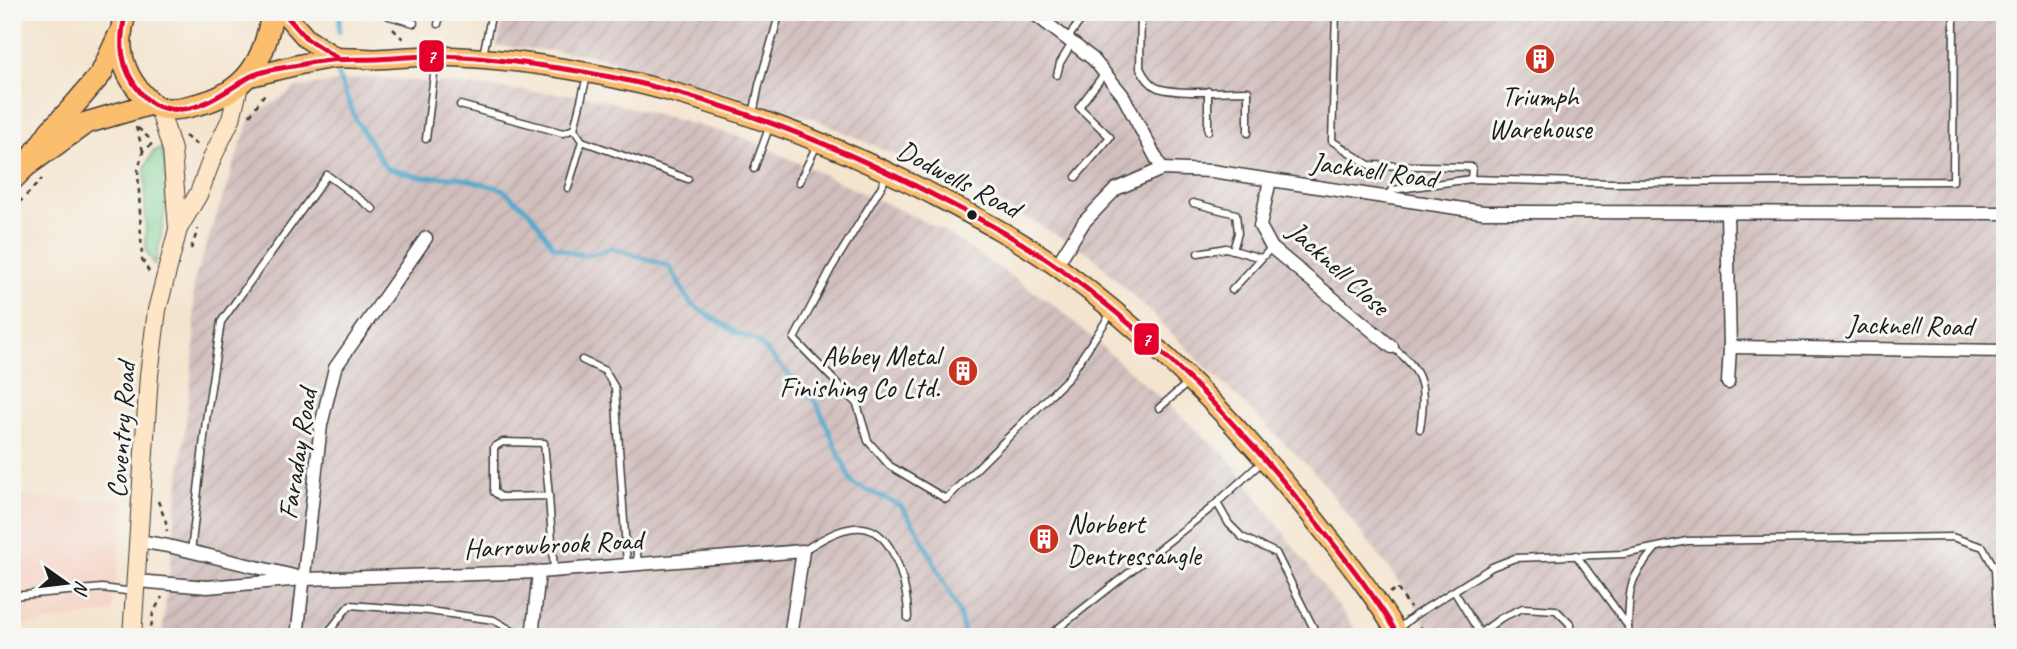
<svg xmlns="http://www.w3.org/2000/svg" width="2017" height="649" viewBox="0 0 2017 649" font-family="Caveat,sans-serif">
<style>
.built{fill:#f6d2c4}
.industrial{fill:url(#industrial-furrows)}
.green{fill:#79cd8f;stroke:#4a7456;stroke-width:2}
.lines{fill:none;stroke-linecap:round;stroke-linejoin:round}
.stream{stroke:#4ea7cb;stroke-width:4.5}
.service-casing{stroke:#3c3a37;stroke-width:9}
.minor-casing{stroke:#3c3a37;stroke-width:15}
.secondary-casing{stroke:#3c3a37;stroke-width:20}
.primary-casing{stroke:#3c3a37;stroke-width:22}
.trunk-casing{stroke:#3c3a37;stroke-width:24}
.path{stroke:#3c3a37;stroke-width:2.5;stroke-dasharray:5 5;stroke-linecap:butt}
.service{stroke:#fff;stroke-width:6}
.minor{stroke:#fff;stroke-width:12}
.secondary{stroke:#fde5c5;stroke-width:18}
.primary{stroke:#fbbe6e;stroke-width:19}
.trunk{stroke:#fbbe6e;stroke-width:21}
.bus-1-casing{stroke:#f6f6f2;stroke-width:10}
.bus-1{stroke:#e4002b;stroke-width:5}
.bus-dot{fill:#1c1c1c;stroke:#f6f6f2;stroke-width:2.5}
.labels{text-anchor:middle;dominant-baseline:central;stroke-width:6;stroke-linejoin:round;paint-order:stroke}
.poi-label{font-size:28px;fill:#1c1c1c;stroke:#f6f6f2}
.street-label{font-size:28px;fill:#1c1c1c;stroke:#f6f6f2}
.line-badge{stroke:#f6f6f2;stroke-width:2.5}
.badge-label{font-size:19px;text-anchor:middle;font-weight:bold;fill:#fff}
</style>
<defs>
<pattern id="industrial-furrows" width="10" height="10" patternUnits="userSpaceOnUse" patternTransform="scale(1.75)"><rect width="10" height="10" fill="#d1bfbe"/><path d="M-1 1l2-2M0 10L10 0M9 11l2-2" fill="none" stroke="#b3a4a3"/></pattern>
</defs>
<rect width="100%" height="100%" fill="#f6f6f2"/>
<filter id="ink" filterUnits="userSpaceOnUse"><feTurbulence type="fractalNoise" baseFrequency=".0143" numOctaves="2"/><feDisplacementMap in="SourceGraphic" scale="14" xChannelSelector="R" yChannelSelector="G"/><feConvolveMatrix kernelMatrix="1 2 1 2 8 2 1 2 1" color-interpolation-filters="sRGB"/></filter>
<filter id="wash" filterUnits="userSpaceOnUse"><feTurbulence type="fractalNoise" baseFrequency=".00686" numOctaves="4" result="noise"/><feDisplacementMap in="SourceGraphic" scale="28" xChannelSelector="R" yChannelSelector="G"/><feGaussianBlur stdDeviation="1.57" result="paint"/><feColorMatrix in="noise" values="0 0 0 0 0 0 0 0 0 0 0 0 0 0 0 0 0 1.4 0 .05"/><feComposite in="paint" operator="in"/></filter>
<g filter="url(#wash)">
<rect width="100%" height="100%" fill="#f4e4ce"/>
<path class="built" d="M12 497 125 500 112 612 12 627Z"/>
<g class="industrial">
<path d="M505 12H2005V637H1431L1415 602 1316 474 1088 252 994 200 813 118 588 54 497 46Z"/>
<path d="M369 77 587 96 745 138 942 230 1058 308 1228 458 1361 637H162L195 341 193 284 250 118 296 88Z"/>
</g>
<path class="green" d="M162 148C171 189 164 226 155 265L146 251 145 167 154 151Z"/>
<g class="lines">
<g class="stream">
<path d="M339 32 340 12"/>
<path d="M338 75 355 118 386 168 421 177H458L502 189 531 213 553 246 575 254 591 255 611 248 669 266 691 304 737 333 757 341 817 404 852 483 901 506 917 529 958 610 965 637"/>
</g>
</g>
</g>
<g filter="url(#ink)">
<g class="lines">
<g class="service-casing">
<g id="service">
<path d="M385 12 389 16 414 23"/>
<path d="M1141 12 1140 68C1144 76 1150 85 1158 88 1180 95 1225 91 1248 91V133"/>
<path d="M1336 12 1332 141 1369 165 1472 167 1471 179"/>
<path d="M438 24 441 12"/>
<path d="M1067 39 1087 12"/>
<path d="M483 55 492 12"/>
<path d="M1057 75 1060 63 1072 43"/>
<path d="M460 105 563 133 574 129 587 76"/>
<path d="M753 115 759 85 780 12"/>
<path d="M1208 131V91"/>
<path d="M426 139 436 58"/>
<path d="M582 141 688 179"/>
<path d="M754 169 770 125"/>
<path d="M886 173 883 184 831 269 794 339 857 404 868 441 890 466 946 499 1068 378 1112 312"/>
<path d="M1076 177 1110 137 1079 107 1105 73"/>
<path d="M799 182 818 143"/>
<path d="M568 188 582 141 574 129"/>
<path d="M1385 197 1392 190 1471 179 1613 183 1953 181 1954 12"/>
<path d="M1193 203 1236 214 1238 233 1233 250"/>
<path d="M1198 253 1226 248 1261 258"/>
<path d="M1232 290 1272 247"/>
<path d="M1392 347C1425 371 1426 389 1420 429"/>
<path d="M582 360 605 371 615 388 627 565"/>
<path d="M1159 408 1189 382"/>
<path d="M549 496 544 443 503 442 494 447V492L501 497 549 496 554 571"/>
<path d="M1217 503 1229 524 1242 537 1276 553 1318 637"/>
<path d="M636 544 638 564"/>
<path d="M803 551C821 539 853 519 875 532 898 546 908 593 908 618"/>
<path d="M191 552 206 420 221 322 327 175 373 209"/>
<path d="M1576 555 1628 626 1629 637"/>
<path d="M1454 591 1479 632"/>
<path d="M12 596 102 588 134 592"/>
<path d="M1628 626C1630 585 1628 581 1655 549"/>
<path d="M1398 629 1415 615 1492 567 1515 558 1624 554 1687 541 1952 537 1983 547 1995 569 1998 637"/>
<path d="M297 636 319 637"/>
<path d="M322 637C334 629 339 616 350 605L429 611 494 620 516 633 532 635"/>
<path d="M1047 637 1210 509 1263 461"/>
<path d="M1475 637 1501 618 1523 608 1556 610 1570 624V637"/>
</g>
</g>
<g class="minor-casing">
<g id="minor">
<path d="M1032 12 1093 59 1122 94 1162 169"/>
<path d="M1270 180 1260 226 1272 248 1392 347"/>
<path d="M1727 213 1730 347 1728 383"/>
<path d="M1056 266 1084 222 1116 189 1162 169 1212 171 1483 212 2005 213"/>
<path d="M1730 347 2005 351"/>
<path d="M139 541 168 546 294 576"/>
<path d="M137 581 207 587 304 579 539 572 803 551 790 637"/>
<path d="M297 637 321 425 335 368 426 238"/>
<path d="M532 637 539 572"/>
</g>
</g>
<g class="secondary-casing">
<g id="secondary">
<path d="M159 108 172 150 178 229"/>
<path d="M132 637 149 375 157 310 178 229 199 193 213 156 231 119 239 86"/>
</g>
</g>
<g class="primary-casing">
<g id="primary">
<path d="M283 12 307 39 337 58"/>
<path d="M248 77C277 71 306 61 335 58 348 57 362 59 376 59 396 58 417 56 437 56 607 61 777 115 928 192 972 215 1017 238 1058 267 1152 336 1234 419 1307 510 1339 551 1373 591 1399 637"/>
</g>
</g>
<g class="trunk-casing">
<g id="trunk">
<path d="M126 12C116 41 120 69 141 93 146 98 150 104 157 107 168 111 184 108 195 105 245 94 265 62 272 12"/>
<path d="M26 166 50 131 71 109 101 74 119 35"/>
<path d="M12 180 26 166 86 123 151 104"/>
</g>
</g>
<g class="path">
<path d="M393 29 403 39"/>
<path d="M250 115 266 92"/>
<path d="M136 127 143 151"/>
<path d="M138 128 151 140"/>
<path d="M185 136 200 147"/>
<path d="M12 210 42 179"/>
<path d="M191 249 198 229"/>
<path d="M149 272 142 259 138 170 143 151 153 143"/>
<path d="M158 501 166 522 167 531"/>
<path d="M1390 593 1397 588 1410 608"/>
<path d="M1420 626 1424 637"/>
<path d="M150 637 153 613 162 597"/>
</g>
<use href="#service" class="service"/>
<use href="#minor" class="minor"/>
<use href="#secondary" class="secondary"/>
<use href="#primary" class="primary"/>
<use href="#trunk" class="trunk"/>
<g class="bus-1-casing">
<g id="bus-1">
<path d="M126 12C118 42 120 69 141 93 146 99 152 105 160 107 193 117 220 95 246 79 260 70 283 68 299 65 327 58 349 60 377 59 396 58 414 56 432 56 474 56 516 62 558 68 695 87 829 140 951 204 988 223 1025 243 1059 268 1157 339 1242 427 1316 522 1346 559 1375 596 1399 637"/>
<path d="M283 12 307 39 337 58"/>
</g>
</g>
<use href="#bus-1" class="bus-1"/>
</g>
</g>
<defs>
<g id="building-disc" transform="scale(1.575)"><circle r="9.5" fill="#c8321e" stroke="#f6f6f2"/><path d="M-4-6H4V6H1V3H-1V6H-4ZM-2.5-4.3h1.7v1.8h-1.7ZM.8-4.3h1.7v1.8H.8ZM-2.5-1h1.7V.8h-1.7ZM.8-1h1.7V.8H.8Z" fill="#fff"/></g>
</defs>
<g fill-rule="evenodd">
<use href="#building-disc" x="1540" y="59"/>
<use href="#building-disc" x="963" y="371"/>
<use href="#building-disc" x="1044" y="539"/>
</g>
<circle class="bus-dot" cx="972" cy="215" r="6"/>
<g class="labels">
<g class="poi-label">
<text x="1540" y="96">Triumph<tspan x="1540" dy="32">Warehouse</tspan></text>
<text x="940" y="355" text-anchor="end">Abbey Metal<tspan x="940" dy="32">Finishing Co Ltd.</tspan></text>
<text x="1067" y="523" text-anchor="start">Norbert<tspan x="1067" dy="32">Dentressangle</tspan></text>
</g>
<g class="street-label">
<text transform="translate(1374 170) rotate(8)">Jacknell Road</text>
<text transform="translate(959 179) rotate(28)">Dodwells Road</text>
<text transform="translate(1339 268) rotate(42)">Jacknell Close</text>
<text transform="translate(1910 325) rotate(1)">Jacknell Road</text>
<text transform="translate(121 430) rotate(-86)">Coventry Road</text>
<text transform="translate(297 454) rotate(-81)">Faraday Road</text>
<text transform="translate(553 544) rotate(-3)">Harrowbrook Road</text>
</g>
</g>
<g class="line-badge">
<rect x="418" y="39" width="27" height="34" rx="7" fill="#e4002b"/>
<rect x="1133" y="322" width="27" height="34" rx="7" fill="#e4002b"/>
</g>
<g class="badge-label">
<text x="431" y="63">7</text>
<text x="1146" y="346">7</text>
</g>
<rect width="2017" height="649" fill="none" stroke="#f6f6f2" stroke-width="42"/>
<g transform="translate(66 583) rotate(104)" stroke="#f6f6f2" stroke-width="5" paint-order="stroke">
<path d="M0-5L12 26L0 18L-12 26Z" fill="#1c1c1c"/>
<text y="-10" font-size="19" font-weight="bold" text-anchor="middle" fill="#1c1c1c">N</text>
</g>
</svg>
